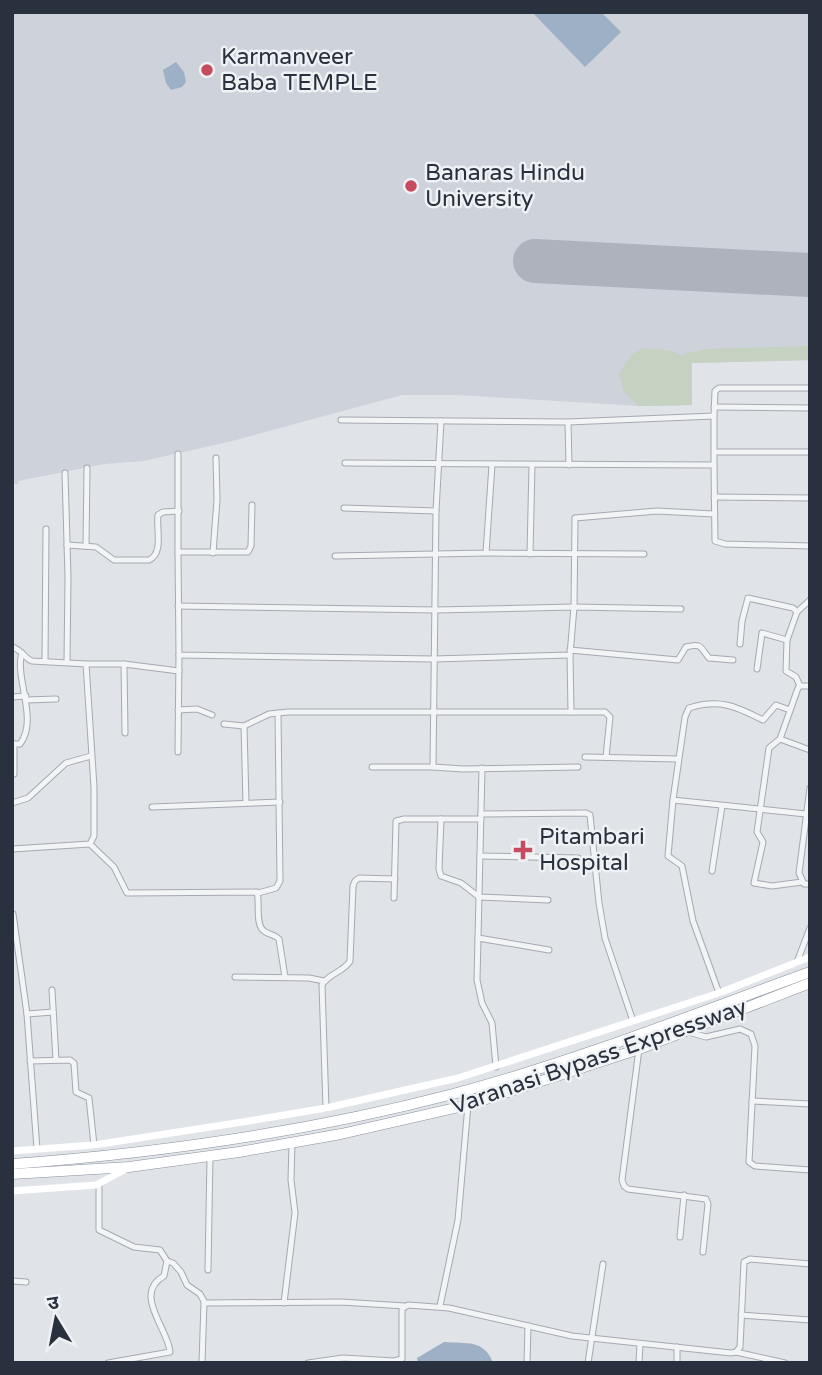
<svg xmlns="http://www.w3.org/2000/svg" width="822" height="1375" viewBox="0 0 822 1375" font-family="'Varela Round','Noto Sans Devanagari',sans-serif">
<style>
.built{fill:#ced2da}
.green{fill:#c5d1c1}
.water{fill:#9db0c6}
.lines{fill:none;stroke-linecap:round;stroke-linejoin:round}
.runway{stroke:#adb2bc;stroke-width:44}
.street-casing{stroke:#a5aab2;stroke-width:7}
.highway-casing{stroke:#88909d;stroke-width:11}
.street{stroke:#f2f4f6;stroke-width:5}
.secondary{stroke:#fff;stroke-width:7}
.highway{stroke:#fff;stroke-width:10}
.poi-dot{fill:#c54c5e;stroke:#eff2f5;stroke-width:2.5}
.labels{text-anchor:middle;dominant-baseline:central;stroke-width:5;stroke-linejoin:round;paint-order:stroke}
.poi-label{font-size:23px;fill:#29313e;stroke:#eff2f5;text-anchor:start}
.street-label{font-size:23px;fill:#29313e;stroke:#eff2f5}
</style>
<rect width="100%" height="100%" fill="#e0e3e8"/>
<path class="built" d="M12 12H810V360L692 363V405L639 406 457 395H402L232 441 144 461 104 464 18 481V484H12Z"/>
<path class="green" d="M810 346V360L691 363 692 405 639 406 624 392 619 374 631 355 644 348 672 351 680 355 706 349Z"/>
<g class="water">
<path d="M532 12H601L621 32 585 67Z"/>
<path d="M176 62 184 72 186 82 182 87 171 90 166 83 163 70Z"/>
<path d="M444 1342C467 1344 484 1339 493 1363H418L417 1358Z"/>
</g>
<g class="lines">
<path class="runway" d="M535 261 810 275"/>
<g class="street-casing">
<g id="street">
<path d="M714 407 810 408"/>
<path d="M714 416 715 391 719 388H810"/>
<path d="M341 420 568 422 714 416V465L345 463"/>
<path d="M441 421 436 511 433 767 463 769 578 767"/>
<path d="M568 422 569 465"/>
<path d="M715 452H810"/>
<path d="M714 465 715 541 725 544 810 546"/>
<path d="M65 473 68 577 67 662"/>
<path d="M714 497 810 498"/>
<path d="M252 505 251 546 248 552H178L179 655 434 659 570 655 574 607 575 518 657 511 714 514"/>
<path d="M344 508 436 511"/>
<path d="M67 545 96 547 114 560H149C164 553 156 529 158 515L163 512 179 511"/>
<path d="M86 546 87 468"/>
<path d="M178 552V454"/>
<path d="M213 553 217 500 216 458"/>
<path d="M486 553 644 554"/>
<path d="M530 554 532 465"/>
<path d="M335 556 486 553 492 465"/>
<path d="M178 606 435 610 574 607 681 609"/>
<path d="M797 612 810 600"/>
<path d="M740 644 742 621 748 598 793 608 797 612 787 640 786 671 796 677 800 686"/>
<path d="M12 647C21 649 24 658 32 661L86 664 94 787V836L90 844 12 849"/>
<path d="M570 650 678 660 686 647C702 643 700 647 709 658L733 660"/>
<path d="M570 655 571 712"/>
<path d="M45 661 46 529"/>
<path d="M86 664H124L179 671"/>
<path d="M124 664 125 733"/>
<path d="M757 669 762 633 787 640"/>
<path d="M12 697 26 696"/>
<path d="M26 700 56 699"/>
<path d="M178 710 197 709 212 715"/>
<path d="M790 710 776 705 763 720C737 707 720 698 689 708L685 717 673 800 806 814"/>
<path d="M224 724 244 726 269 714 288 712H605L610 717 606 757"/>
<path d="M244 726 246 803"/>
<path d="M780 739 798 688 800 686H810"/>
<path d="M12 744H20C39 720 14 677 22 653"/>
<path d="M178 752 179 655"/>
<path d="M585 757 678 759"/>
<path d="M372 767H433"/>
<path d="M482 768 477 980 482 1003 492 1023 496 1067"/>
<path d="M14 774V744"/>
<path d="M810 788 799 873 804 884H810"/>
<path d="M673 800 668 856 682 866 693 921 719 993"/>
<path d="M12 803 28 798 66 763 91 756"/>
<path d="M152 807 280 802"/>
<path d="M481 814 586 813 590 815 599 903 605 938 633 1021"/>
<path d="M441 819 439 869 441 876 461 883 479 897 548 900"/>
<path d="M90 844 114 867 127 893 257 892C260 902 255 925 264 931 269 935 274 934 279 939L285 977"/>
<path d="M480 856 578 858"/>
<path d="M712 871 722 806"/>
<path d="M802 882 772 886 754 883 763 842 757 832 769 748 780 739 810 750"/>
<path d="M258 893 276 888 280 881 278 713"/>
<path d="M394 898 396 821 404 819H481"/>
<path d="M13 914 27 1014 37 1149"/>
<path d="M478 938 549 950"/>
<path d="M797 962 810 928"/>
<path d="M235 977 309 978 324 981"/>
<path d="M52 990 56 1060"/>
<path d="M27 1014 53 1012"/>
<path d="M688 1032 706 1037 740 1029 751 1034 755 1046 749 1162 755 1166 810 1170"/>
<path d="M639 1049 622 1180 624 1186 628 1189 706 1199 708 1204 703 1252"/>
<path d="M30 1061 70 1060 74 1063 76 1092 89 1098 94 1145"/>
<path d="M752 1101 810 1104"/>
<path d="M326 1108 322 985C329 973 344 972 350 961L353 886 355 881 359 878 395 879"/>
<path d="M99 1184V1230L134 1247 160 1250 167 1261 173 1263 181 1272 187 1285 200 1294 205 1303 341 1302 405 1306"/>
<path d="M680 1237 684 1195"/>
<path d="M208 1270 210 1157"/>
<path d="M12 1281 26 1282"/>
<path d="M284 1303 295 1213 291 1180 292 1144"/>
<path d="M440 1306 458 1220 468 1105"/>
<path d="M741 1315 810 1320"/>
<path d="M736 1352 785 1363"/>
<path d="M108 1363 170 1352C169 1330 132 1294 164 1276L167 1261"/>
<path d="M202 1363 204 1302"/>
<path d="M308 1363 343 1358 394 1361 402 1359V1309L408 1305 449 1308 572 1336 731 1353 736 1352 740 1347 744 1262 750 1259 810 1264"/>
<path d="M527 1363 528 1326"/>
<path d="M588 1363 603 1264"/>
<path d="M639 1363 640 1344"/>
<path d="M677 1363V1347"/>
</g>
</g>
<g class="highway-casing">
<g id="highway">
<path d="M12 1164C161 1153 308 1132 453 1094 574 1062 692 1015 810 972"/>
<path d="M12 1174 129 1167 239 1152 341 1134 468 1105 639 1049 810 983"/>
</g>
</g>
<use href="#street" class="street"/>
<g class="secondary">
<path d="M12 1151 94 1145 249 1121 326 1108 458 1078 719 993 810 957"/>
<path d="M12 1191 96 1185 126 1169"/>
</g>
<use href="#highway" class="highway"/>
</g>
<g class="poi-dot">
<circle cx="207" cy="70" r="7"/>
<circle cx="411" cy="186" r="7"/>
<path d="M519.5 839.5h7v7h7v7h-7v7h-7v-7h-7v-7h7z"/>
</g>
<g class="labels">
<g class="poi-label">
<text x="221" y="57">Karmanveer<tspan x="221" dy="26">Baba TEMPLE</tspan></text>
<text x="425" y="173">Banaras Hindu<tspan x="425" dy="26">University</tspan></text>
<text x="539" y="837">Pitambari<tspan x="539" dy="26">Hospital</tspan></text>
</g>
<g class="street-label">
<text transform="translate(599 1057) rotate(-19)">Varanasi Bypass Expressway</text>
</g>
</g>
<rect width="822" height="1375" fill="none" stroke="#29313e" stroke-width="28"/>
<g transform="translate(56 1319) rotate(350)" stroke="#eff2f5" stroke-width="5" paint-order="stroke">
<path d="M0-5L12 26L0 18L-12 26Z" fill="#29313e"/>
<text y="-10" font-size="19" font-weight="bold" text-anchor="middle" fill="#29313e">उ</text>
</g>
</svg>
